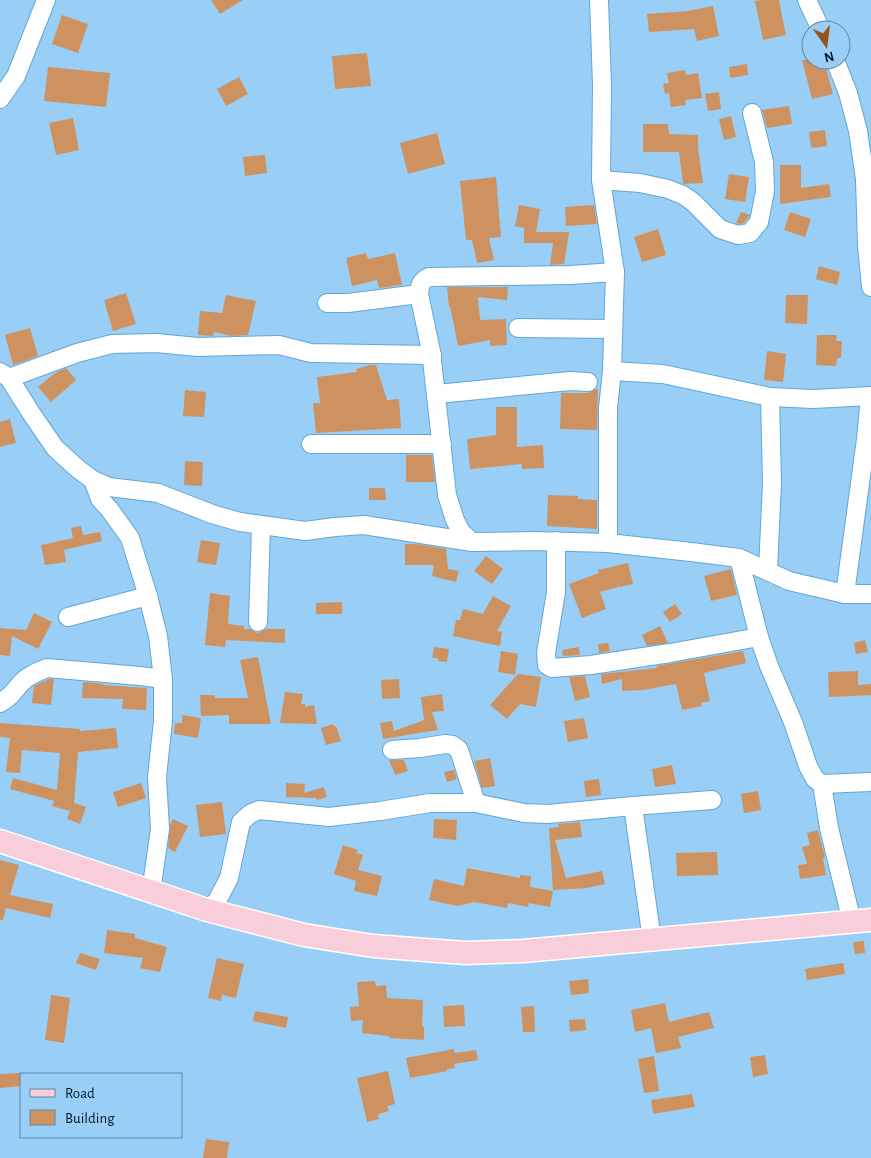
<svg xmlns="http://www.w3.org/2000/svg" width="871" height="1158" viewBox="0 0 871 1158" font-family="'Alegreya Sans',sans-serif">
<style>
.building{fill:#cd9260}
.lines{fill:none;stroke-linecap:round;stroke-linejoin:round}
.minor-casing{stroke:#61a6d5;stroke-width:20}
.major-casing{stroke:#fff;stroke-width:25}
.minor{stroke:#fff;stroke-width:18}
.major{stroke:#f8ceda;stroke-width:22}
</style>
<rect width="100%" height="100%" fill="#99cff6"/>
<g class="building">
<path d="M211 0H243L220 14Z"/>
<path d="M761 0H779L786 35 763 40 755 1Z"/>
<path d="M713 6 719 36 697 41 694 29 649 32 647 14 688 11Z"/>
<path d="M62 15 88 24 78 53 52 44Z"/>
<path d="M367 53 371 86 335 89 332 56Z"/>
<path d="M802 60H824L833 94 812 99Z"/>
<path d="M747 64 748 75 730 78 729 67Z"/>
<path d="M48 67 110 73 106 107 44 101Z"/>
<path d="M685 70 686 75 698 73 702 98 685 100 686 105 671 107 669 93 665 94 663 84 669 83 667 73Z"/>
<path d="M239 77 248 94 226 106 217 89Z"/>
<path d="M719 92 721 109 708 111 705 94Z"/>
<path d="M789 106 792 124 767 128 762 110Z"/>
<path d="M731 116 736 137 724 140 719 119Z"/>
<path d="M73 118 79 150 56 155 49 123Z"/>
<path d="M643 124H668L669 134 698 135V148L703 183 683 184 679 152H643Z"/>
<path d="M825 130 827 146 811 148 809 132Z"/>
<path d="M437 133 445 164 408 174 400 143Z"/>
<path d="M265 155 267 173 245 176 243 157Z"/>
<path d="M780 165H801V188L829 184 831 197 780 204Z"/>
<path d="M729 174 749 177 745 202 725 199Z"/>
<path d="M496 177 501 237 489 238 494 260 477 263 472 240H466L460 181Z"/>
<path d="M519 205 540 209 536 232H569L564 264 550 265 553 243H524V228L515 226Z"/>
<path d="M594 205 597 224 566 226 565 207Z"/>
<path d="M741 212 750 215 744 223 740 224 736 223Z"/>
<path d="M790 212 811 219 805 237 784 230Z"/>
<path d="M658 229 666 255 642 262 634 237Z"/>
<path d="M366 253 368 259 395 253 402 285 379 288 377 280 352 286 346 258Z"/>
<path d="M819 266 840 272 837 285 816 279Z"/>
<path d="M447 287H508L507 300 478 297 480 320 506 319 507 345 490 346V340L458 346 450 306 449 307Z"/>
<path d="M126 293 136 324 113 331 104 300Z"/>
<path d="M226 295 256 301 248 335 232 336 214 332 213 336 198 335 200 311 222 313Z"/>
<path d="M786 295H808L807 324 785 323Z"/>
<path d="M30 328 38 356 13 365 5 335Z"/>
<path d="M817 335H837L836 341H842L841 358H837L836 366 816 365Z"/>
<path d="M767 351 786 354 783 382 764 380Z"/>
<path d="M370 365H376L387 400 399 399 401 428 316 433 313 403H320L317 377 357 372 356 369Z"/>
<path d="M66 368 76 380 51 402 38 387 55 373Z"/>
<path d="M596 389H598L597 430 560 429 561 393H588Z"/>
<path d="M185 390 206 392 204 417 183 416Z"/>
<path d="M496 407H517V447L543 445 544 468 522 469V464L470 469 467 439 496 435Z"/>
<path d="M10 419 16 443 0 447V422Z"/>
<path d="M406 455H432L435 482H406Z"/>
<path d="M185 461 203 462 202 486 184 485Z"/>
<path d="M369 488H385L386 500H369Z"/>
<path d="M548 495 578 496V499L597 500V529L547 526Z"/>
<path d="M81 526 83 535 100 532 102 541 64 550 66 562 45 565 41 545 73 538 71 528Z"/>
<path d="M201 540 220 543 216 565 197 562Z"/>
<path d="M405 544H418L446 549 448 569 459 571 456 582 432 576 434 565H405Z"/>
<path d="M486 556 503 569 492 584 474 571Z"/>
<path d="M628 563 633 584 619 587 618 584V587L600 592 606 609 582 618 569 584 599 573 598 570Z"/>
<path d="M731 569 737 595 711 601 704 576Z"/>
<path d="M210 593 230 596 228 624 244 626V629H250L257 633 266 629H285V643L226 640 225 647 205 645Z"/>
<path d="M493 596 511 606 497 631 502 632 500 646 453 636 456 620H460L463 609 483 614Z"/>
<path d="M342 602V614H316V603Z"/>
<path d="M675 604 682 614 670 622 663 612Z"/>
<path d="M34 613 52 622 38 649 12 636 10 656 0 655V628L26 630Z"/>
<path d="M660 626 668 643 647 646 642 635Z"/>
<path d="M865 640 868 652 856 654 854 643Z"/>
<path d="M608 643 610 651 599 653 598 644Z"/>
<path d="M434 647 449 649 447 662 438 661V658H432Z"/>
<path d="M579 647 580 655 563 656 562 650Z"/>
<path d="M501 651 518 654 515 675 498 672Z"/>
<path d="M743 651 746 663 704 673 710 701 701 703 702 706 682 710 676 684 643 690 622 691V679L602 684 601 674 657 668 656 666Z"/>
<path d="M258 657 271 724H229V715L201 716 200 695H215V698H248L240 660Z"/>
<path d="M858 671V685L871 684V695L829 697 828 672Z"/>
<path d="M518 674 541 677 536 707 520 704 507 719 490 705Z"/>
<path d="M585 676 590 697 575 701 569 677Z"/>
<path d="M49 679H54L51 705 32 703 34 686Z"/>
<path d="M399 679 400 698 382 699 381 680Z"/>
<path d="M83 682 104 684V685L147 688 146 710 122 709 123 699 82 698Z"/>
<path d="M285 692 303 694 301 704H305V707L314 705 317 724 280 723Z"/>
<path d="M442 694 444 711 432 712 438 730 383 739 380 723 392 721 394 731 424 720 421 697Z"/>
<path d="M182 715 201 718 198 738 174 734 175 723H182Z"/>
<path d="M584 718 588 738 568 742 564 721Z"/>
<path d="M0 723 80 729V731L116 728 118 748 78 752 74 803 86 807 80 824 67 819 70 811 52 806 54 801 10 789 13 778 57 790 60 753 22 750 20 773 6 772 10 738 0 737Z"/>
<path d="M333 724V726H336L341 741 326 745 321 728Z"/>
<path d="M490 758 495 786 482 788 474 761Z"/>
<path d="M389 760H404L408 771 395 775Z"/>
<path d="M672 765 676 784 655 787 652 769Z"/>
<path d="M454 770 457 779 447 782 444 772Z"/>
<path d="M599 779 601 795 586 797 584 781Z"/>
<path d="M141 783 146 798 118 807 113 792Z"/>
<path d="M286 783 305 784 304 793 324 787 327 797 317 800 316 798 286 797Z"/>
<path d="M758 791 761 810 744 813 741 794Z"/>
<path d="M222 802 226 834 200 837 196 805Z"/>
<path d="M173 819 188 826 175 852 168 848 170 825Z"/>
<path d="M434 819 457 820 456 840 433 838Z"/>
<path d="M580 822 582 837 555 840 566 878 602 871 605 884 587 888 553 890 549 828 559 827 558 824Z"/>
<path d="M818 830 825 857 823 858 826 875 800 879 798 865 807 864 802 847 810 845 807 833Z"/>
<path d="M343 845 358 850 356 853 363 855 358 870 382 876 377 896 354 891 356 881 334 874Z"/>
<path d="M717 852 718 875 677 876 676 853Z"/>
<path d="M0 860 19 865 10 895 53 904 50 918 6 908 3 920H0Z"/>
<path d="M467 868 520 878V875L531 876 530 887 553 891 550 907 529 903 528 907 508 903 507 908 474 902 458 906 429 900 434 879 464 886Z"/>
<path d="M107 930 135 934V938L167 947 160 972 140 968 143 958 104 953Z"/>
<path d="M864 941 865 953 855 954 853 942Z"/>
<path d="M80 953 100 959 96 970 76 963Z"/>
<path d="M217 958 244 964 236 998 222 995 221 1001 208 998Z"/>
<path d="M843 963 845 974 807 980 805 969Z"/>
<path d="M588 979 589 993 571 995 569 981Z"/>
<path d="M375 981 376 986 386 985 387 998 423 1000 422 1026 424 1027V1040L389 1038V1036L362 1033 363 1020 351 1021 350 1007 359 1006 357 982Z"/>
<path d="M51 995 70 998 64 1043 45 1040Z"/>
<path d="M665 1003 669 1022 709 1012 714 1028 678 1037 681 1048 656 1053 651 1028 635 1032 631 1010Z"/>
<path d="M464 1005 465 1026 444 1027 443 1006Z"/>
<path d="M534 1006 535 1032H523L521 1007Z"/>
<path d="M255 1011 288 1017 286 1028 253 1021Z"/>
<path d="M585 1019 586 1030 570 1032 569 1020Z"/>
<path d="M454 1049V1053L476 1050 478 1060 454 1064 455 1068 447 1069V1071L410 1078 406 1058Z"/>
<path d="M765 1055 768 1074 753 1077 750 1057Z"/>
<path d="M654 1056 659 1091 644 1093 638 1059Z"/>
<path d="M388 1071 395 1104 387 1106 389 1111 378 1114 379 1119 367 1122 357 1078Z"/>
<path d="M21 1073V1086L0 1088V1074Z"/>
<path d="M692 1094 695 1107 653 1114 651 1100Z"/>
<path d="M206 1139 229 1142 227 1158H203Z"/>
</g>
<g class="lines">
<g class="minor-casing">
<g id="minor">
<path d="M599 0 602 85 601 180 615 272 612 371 608 408V543"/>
<path d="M807 0 821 30"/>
<path d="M835 60 848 93 858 131 865 179 867 246 871 287"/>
<path d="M0 99 16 76 46 0"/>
<path d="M601 180 640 183 668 189 683 195 693 202 720 229 738 235 750 233 759 222 765 191 764 162 752 113"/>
<path d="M419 294C420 286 420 281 429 277L570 275 615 272"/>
<path d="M327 303H348L419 294 431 351 447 495 455 520 461 532 472 542"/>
<path d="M518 328 613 329"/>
<path d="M612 371 663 374 770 397 813 399 871 396"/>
<path d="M0 372 9 378 31 413 55 448 78 469 93 480 109 487 158 493 212 514 240 522 305 531 335 527 364 525 472 542 534 541 608 543 691 552 739 558 789 581 845 594H871"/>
<path d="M9 378 77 353 112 344 156 343 198 347 279 345 311 353 432 355"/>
<path d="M437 394 570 381 588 382"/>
<path d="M311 444H442"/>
<path d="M93 480 100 499 110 510 130 538 148 596 158 636 163 679V721L157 777 160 829 151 892"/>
<path d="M556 541V592L546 653 547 665 552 668 591 665 670 653 759 637"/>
<path d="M739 558 759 637 769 666 793 722 808 766 815 779 822 784 871 782"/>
<path d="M768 570 772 483 770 397"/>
<path d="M845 594 866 439 870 396"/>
<path d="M68 617 148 596"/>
<path d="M258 622 261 526"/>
<path d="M0 703C11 697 13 692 21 683 28 675 38 672 47 668L140 676 163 679"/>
<path d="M392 750 420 748 445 744 453 745 459 750 476 803"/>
<path d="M822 784 829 828 852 922"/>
<path d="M633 806 712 800"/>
<path d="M207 910 217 901 229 878 241 822 250 814 259 810 329 817 380 811 430 803H476L524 813 548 814 633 806 652 940"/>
</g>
</g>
<g class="major-casing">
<path id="major" d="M0 841 207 910 304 935 373 946 465 953 523 951 871 920"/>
</g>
<use href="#minor" class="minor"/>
<use href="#major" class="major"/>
</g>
<rect x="20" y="1073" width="162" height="65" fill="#99cff6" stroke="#5c86a4"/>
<rect x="30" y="1089" width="25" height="8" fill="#f8ceda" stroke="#5c86a4"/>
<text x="65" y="1098" font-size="15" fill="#00182a">Road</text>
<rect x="30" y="1110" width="25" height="15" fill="#cd9260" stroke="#5c86a4"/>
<text x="65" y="1123" font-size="15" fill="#00182a">Building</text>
<g transform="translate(826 45) rotate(166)"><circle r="24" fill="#99cff6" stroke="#5c86a4"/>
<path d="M0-4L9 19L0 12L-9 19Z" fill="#935519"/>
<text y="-8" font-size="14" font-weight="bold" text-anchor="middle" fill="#00182a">N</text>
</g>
</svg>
